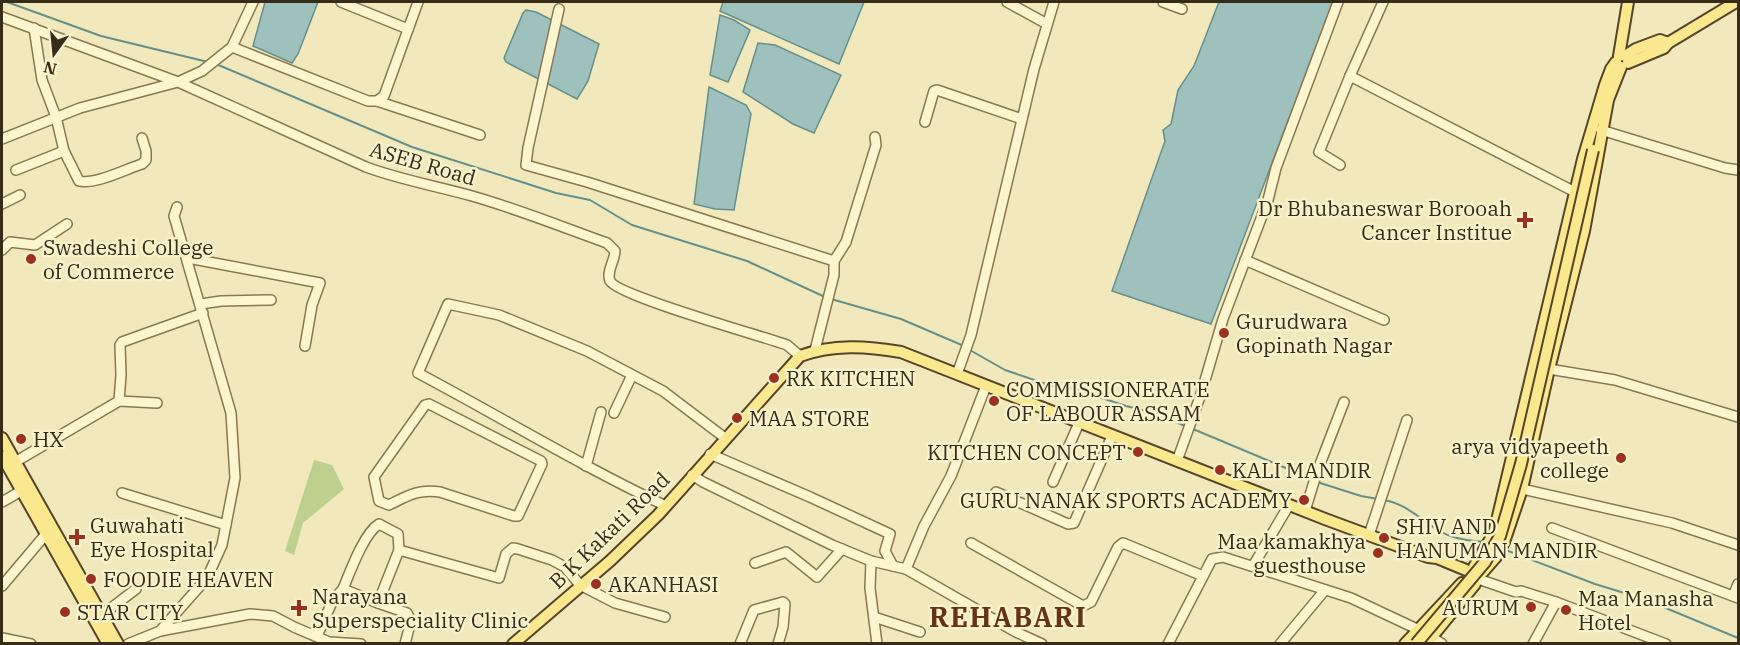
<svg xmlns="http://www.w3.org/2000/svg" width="1740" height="645" viewBox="0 0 1740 645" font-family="'IBM Plex Serif',serif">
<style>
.green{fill:#bed08e}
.water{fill:#9fc1bd;stroke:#668f8b;stroke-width:1.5}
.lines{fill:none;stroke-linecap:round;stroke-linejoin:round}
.stream{stroke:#668f8b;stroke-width:2}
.minor-casing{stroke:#897853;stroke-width:12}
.major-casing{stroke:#564529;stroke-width:14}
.minor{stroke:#fcf5ce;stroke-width:9}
.major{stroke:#f9e88e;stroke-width:10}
.major-bridge-casing{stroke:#564529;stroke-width:14;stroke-linecap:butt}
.major-bridge{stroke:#f9e88e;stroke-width:10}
.poi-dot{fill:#9d311f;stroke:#f8f2cb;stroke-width:2}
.labels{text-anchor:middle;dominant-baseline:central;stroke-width:5;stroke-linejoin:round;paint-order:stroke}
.street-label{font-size:21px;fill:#372c1a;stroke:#f8f2cb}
.poi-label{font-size:21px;fill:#372c1a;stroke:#f8f2cb;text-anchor:start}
.district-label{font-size:27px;font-weight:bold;letter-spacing:1.5px;fill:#673316;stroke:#f8f2cb}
</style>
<rect width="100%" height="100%" fill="#f1e9bb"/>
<path class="green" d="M314 460 332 465 344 489 303 523 294 555 285 551Z"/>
<g class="water">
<path d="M265 2H318L298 54 292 63 253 46Z"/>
<path d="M723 2H864L839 64 720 11Z"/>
<path d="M1219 2H1333L1211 324 1112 291 1165 141 1163 130 1171 124 1178 90 1194 66Z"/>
<path d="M526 10 536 12 599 44 588 81 577 99 506 62 504 58 523 13Z"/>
<path d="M720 15 734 20 750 30 728 82 710 75Z"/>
<path d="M758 43 775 45 841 75 814 133 793 124 743 92Z"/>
<path d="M709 87 746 105 751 114 734 210 715 209 694 204Z"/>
</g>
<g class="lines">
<g class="stream">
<path d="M7 2 101 36 208 62"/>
<path d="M216 64 412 147 556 193 590 200 632 225 747 261 825 297"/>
<path d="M831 299 901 319 964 346"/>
<path d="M968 349 1005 370 1052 386 1072 388 1126 406 1159 414 1187 427"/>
<path d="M1193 429 1312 479"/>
<path d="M1317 482 1361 496 1378 499"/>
<path d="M1383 500C1405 503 1420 519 1438 530 1452 539 1467 540 1484 542"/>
<path d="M1503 549 1595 584 1644 599 1738 638"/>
</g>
<g class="minor-casing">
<g id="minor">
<path d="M341 2 408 29"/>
<path d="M1007 2 1047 24"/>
<path d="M1163 2 1182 9"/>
<path d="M559 9 528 148 526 165 587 182 834 261V275L815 350"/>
<path d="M2 17 178 82 366 167C401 180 437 186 472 196 518 209 562 227 607 243L615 251C615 260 606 272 610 281 618 296 762 336 787 345L800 356"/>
<path d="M34 28 42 80 56 117 64 151 79 181C95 185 126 169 142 164L146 160V151L142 138"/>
<path d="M232 47 368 101H377L384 96 418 2"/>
<path d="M1350 76 1383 2"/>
<path d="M377 101 480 135"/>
<path d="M925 122 934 91 937 90 1022 119"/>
<path d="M1601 130 1725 168 1738 170"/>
<path d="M2 139 80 108 178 82 202 71 232 47 253 2"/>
<path d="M1340 165 1319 152 1350 76 1575 192"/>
<path d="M16 170 64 151"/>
<path d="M2 204 20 195"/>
<path d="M2 250 10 242 35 245 67 224"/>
<path d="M188 258 320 283 312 305 305 346"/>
<path d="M1245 260 1384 320"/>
<path d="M834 261 846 242 876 145 875 137"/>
<path d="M201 304 221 301 271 300"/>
<path d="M1549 369 1615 380 1738 417"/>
<path d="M957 374 971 335 1034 69 1054 2"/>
<path d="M119 401 157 403"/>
<path d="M429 404 541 461 542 464 518 516H514L440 492C418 489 409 495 389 505L379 501 374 477 425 405Z"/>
<path d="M614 413 632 375"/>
<path d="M710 454 810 497 890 534 885 551 893 566 906 569 1016 632 1042 644"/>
<path d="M1177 461 1201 394 1223 319 1268 200 1276 168 1338 2"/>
<path d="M15 462 119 401 121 375 120 345 122 342 203 313"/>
<path d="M586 466 601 412"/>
<path d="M692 475 703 482 832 545 871 561 893 566"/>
<path d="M1053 482 1079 423"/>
<path d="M1522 489 1672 523 1738 545"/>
<path d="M996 492 1068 524 1074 523 1112 436"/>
<path d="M122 493 226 525"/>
<path d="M2 502 21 491"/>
<path d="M666 506C581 466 501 417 418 373L448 304 499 315 587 351 663 391 725 438"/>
<path d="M1305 511 1317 472 1344 402"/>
<path d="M1552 528 1738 598"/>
<path d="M1369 535 1407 420"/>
<path d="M971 543 1083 606 1091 602 1118 547 1123 543 1203 576"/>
<path d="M871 561 870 588 877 644"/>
<path d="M755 563 786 552 817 577 842 549"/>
<path d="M1253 566 1289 505"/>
<path d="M906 569 924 526 951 476 986 386"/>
<path d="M1481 580 1516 592 1521 591 1556 602 1666 644"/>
<path d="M2 586 46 534"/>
<path d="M343 589C350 572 364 533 379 524L398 534 399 550"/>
<path d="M1733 596 1738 584"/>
<path d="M102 615 136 589"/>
<path d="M874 617 920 632"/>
<path d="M160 631 207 578 222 545 235 478 231 413 174 216 177 207"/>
<path d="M317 636 333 600 343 589 378 603"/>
<path d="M1432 637 1442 644"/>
<path d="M2 638 31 644"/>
<path d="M128 644 160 631 250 614 273 616 294 627 329 642 361 644"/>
<path d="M405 644C407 634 413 622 407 613L378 603 399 550 499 578 506 554 513 548 518 549 552 560 565 567 580 585 615 603 665 617"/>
<path d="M740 644 754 610 783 602 785 604 783 627 778 644"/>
<path d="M1168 644 1212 559 1223 557 1351 598 1417 629"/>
<path d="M1280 644 1325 590"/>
<path d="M1533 644 1556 602"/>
</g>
</g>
<g class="major-casing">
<g id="major">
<path d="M1619 56 1628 2"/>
<path d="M1625 56 1636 49 1660 40 1668 43"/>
<path d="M1628 63 1664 48 1668 43 1736 2"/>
<path d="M2 438 118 644"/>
<path d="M2 456 108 644"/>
<path d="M1474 567 1494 533 1583 159 1605 85 1611 69 1616 62"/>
<path d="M1482 573 1496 557 1504 542 1522 489 1549 369 1584 231 1608 100 1621 67"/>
<path d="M513 644 610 561 658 515 800 356C833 344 866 346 901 352L1325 519 1428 557 1437 558 1466 570"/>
<path d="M1405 644 1462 583"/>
<path d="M1426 644 1475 584"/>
</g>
</g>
<use href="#minor" class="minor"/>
<use href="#major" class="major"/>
<g class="major-bridge-casing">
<path id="major-bridge" d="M1416 644 1485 562 1500 536 1521 464 1593 150"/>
</g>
<use href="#major-bridge" class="major-bridge"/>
</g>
<g class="poi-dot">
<path d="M1522 211h6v6h6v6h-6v6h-6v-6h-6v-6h6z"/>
<circle cx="31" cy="259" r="6"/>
<circle cx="1224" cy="333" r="6"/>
<circle cx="774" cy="378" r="6"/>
<circle cx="994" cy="401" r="6"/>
<circle cx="737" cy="418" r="6"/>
<circle cx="21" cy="439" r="6"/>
<circle cx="1138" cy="452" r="6"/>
<circle cx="1621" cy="458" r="6"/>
<circle cx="1220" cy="470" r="6"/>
<circle cx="1304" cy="500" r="6"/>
<path d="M74 528h6v6h6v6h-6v6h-6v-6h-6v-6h6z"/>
<circle cx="1384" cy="538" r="6"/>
<circle cx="1378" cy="553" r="6"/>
<circle cx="91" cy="579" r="6"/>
<circle cx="596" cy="584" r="6"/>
<circle cx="1531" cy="607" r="6"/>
<path d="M296 599h6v6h6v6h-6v6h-6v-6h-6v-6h6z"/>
<circle cx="1566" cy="610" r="6"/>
<circle cx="65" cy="612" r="6"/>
</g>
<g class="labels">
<g class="street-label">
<text transform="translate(423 163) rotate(16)">ASEB Road</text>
<text transform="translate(609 530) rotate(-44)">B K Kakati Road</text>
</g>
<g class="poi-label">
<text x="1512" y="208" text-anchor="end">Dr Bhubaneswar Borooah<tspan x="1512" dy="24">Cancer Institue</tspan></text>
<text x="43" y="247">Swadeshi College<tspan x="43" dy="24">of Commerce</tspan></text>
<text x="1236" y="321">Gurudwara<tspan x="1236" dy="24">Gopinath Nagar</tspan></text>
<text x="786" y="378">RK KITCHEN</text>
<text x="1006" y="389">COMMISSIONERATE<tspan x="1006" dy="24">OF LABOUR ASSAM</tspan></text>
<text x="749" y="418">MAA STORE</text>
<text x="33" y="439">HX</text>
<text x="1609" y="446" text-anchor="end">arya vidyapeeth<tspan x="1609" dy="24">college</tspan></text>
<text x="1126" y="452" text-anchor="end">KITCHEN CONCEPT</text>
<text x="1232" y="470">KALI MANDIR</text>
<text x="1292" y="500" text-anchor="end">GURU NANAK SPORTS ACADEMY</text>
<text x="90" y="525">Guwahati<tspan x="90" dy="24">Eye Hospital</tspan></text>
<text x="1396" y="526">SHIV AND<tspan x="1396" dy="24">HANUMAN MANDIR</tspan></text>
<text x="1366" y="541" text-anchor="end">Maa kamakhya<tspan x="1366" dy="24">guesthouse</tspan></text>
<text x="103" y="579">FOODIE HEAVEN</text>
<text x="608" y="584">AKANHASI</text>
<text x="312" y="596">Narayana<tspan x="312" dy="24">Superspeciality Clinic</tspan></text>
<text x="1578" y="598">Maa Manasha<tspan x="1578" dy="24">Hotel</tspan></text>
<text x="1519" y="607" text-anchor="end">AURUM</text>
<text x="77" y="612">STAR CITY</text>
</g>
<g class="district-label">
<text x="1008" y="616">REHABARI</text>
</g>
</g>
<rect width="1740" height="645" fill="none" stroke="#372c1a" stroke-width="6"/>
<g transform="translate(54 54) rotate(195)" stroke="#f8f2cb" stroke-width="4.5" paint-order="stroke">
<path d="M0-4.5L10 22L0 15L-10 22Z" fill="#372c1a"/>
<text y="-9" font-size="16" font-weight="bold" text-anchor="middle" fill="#372c1a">N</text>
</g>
</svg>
